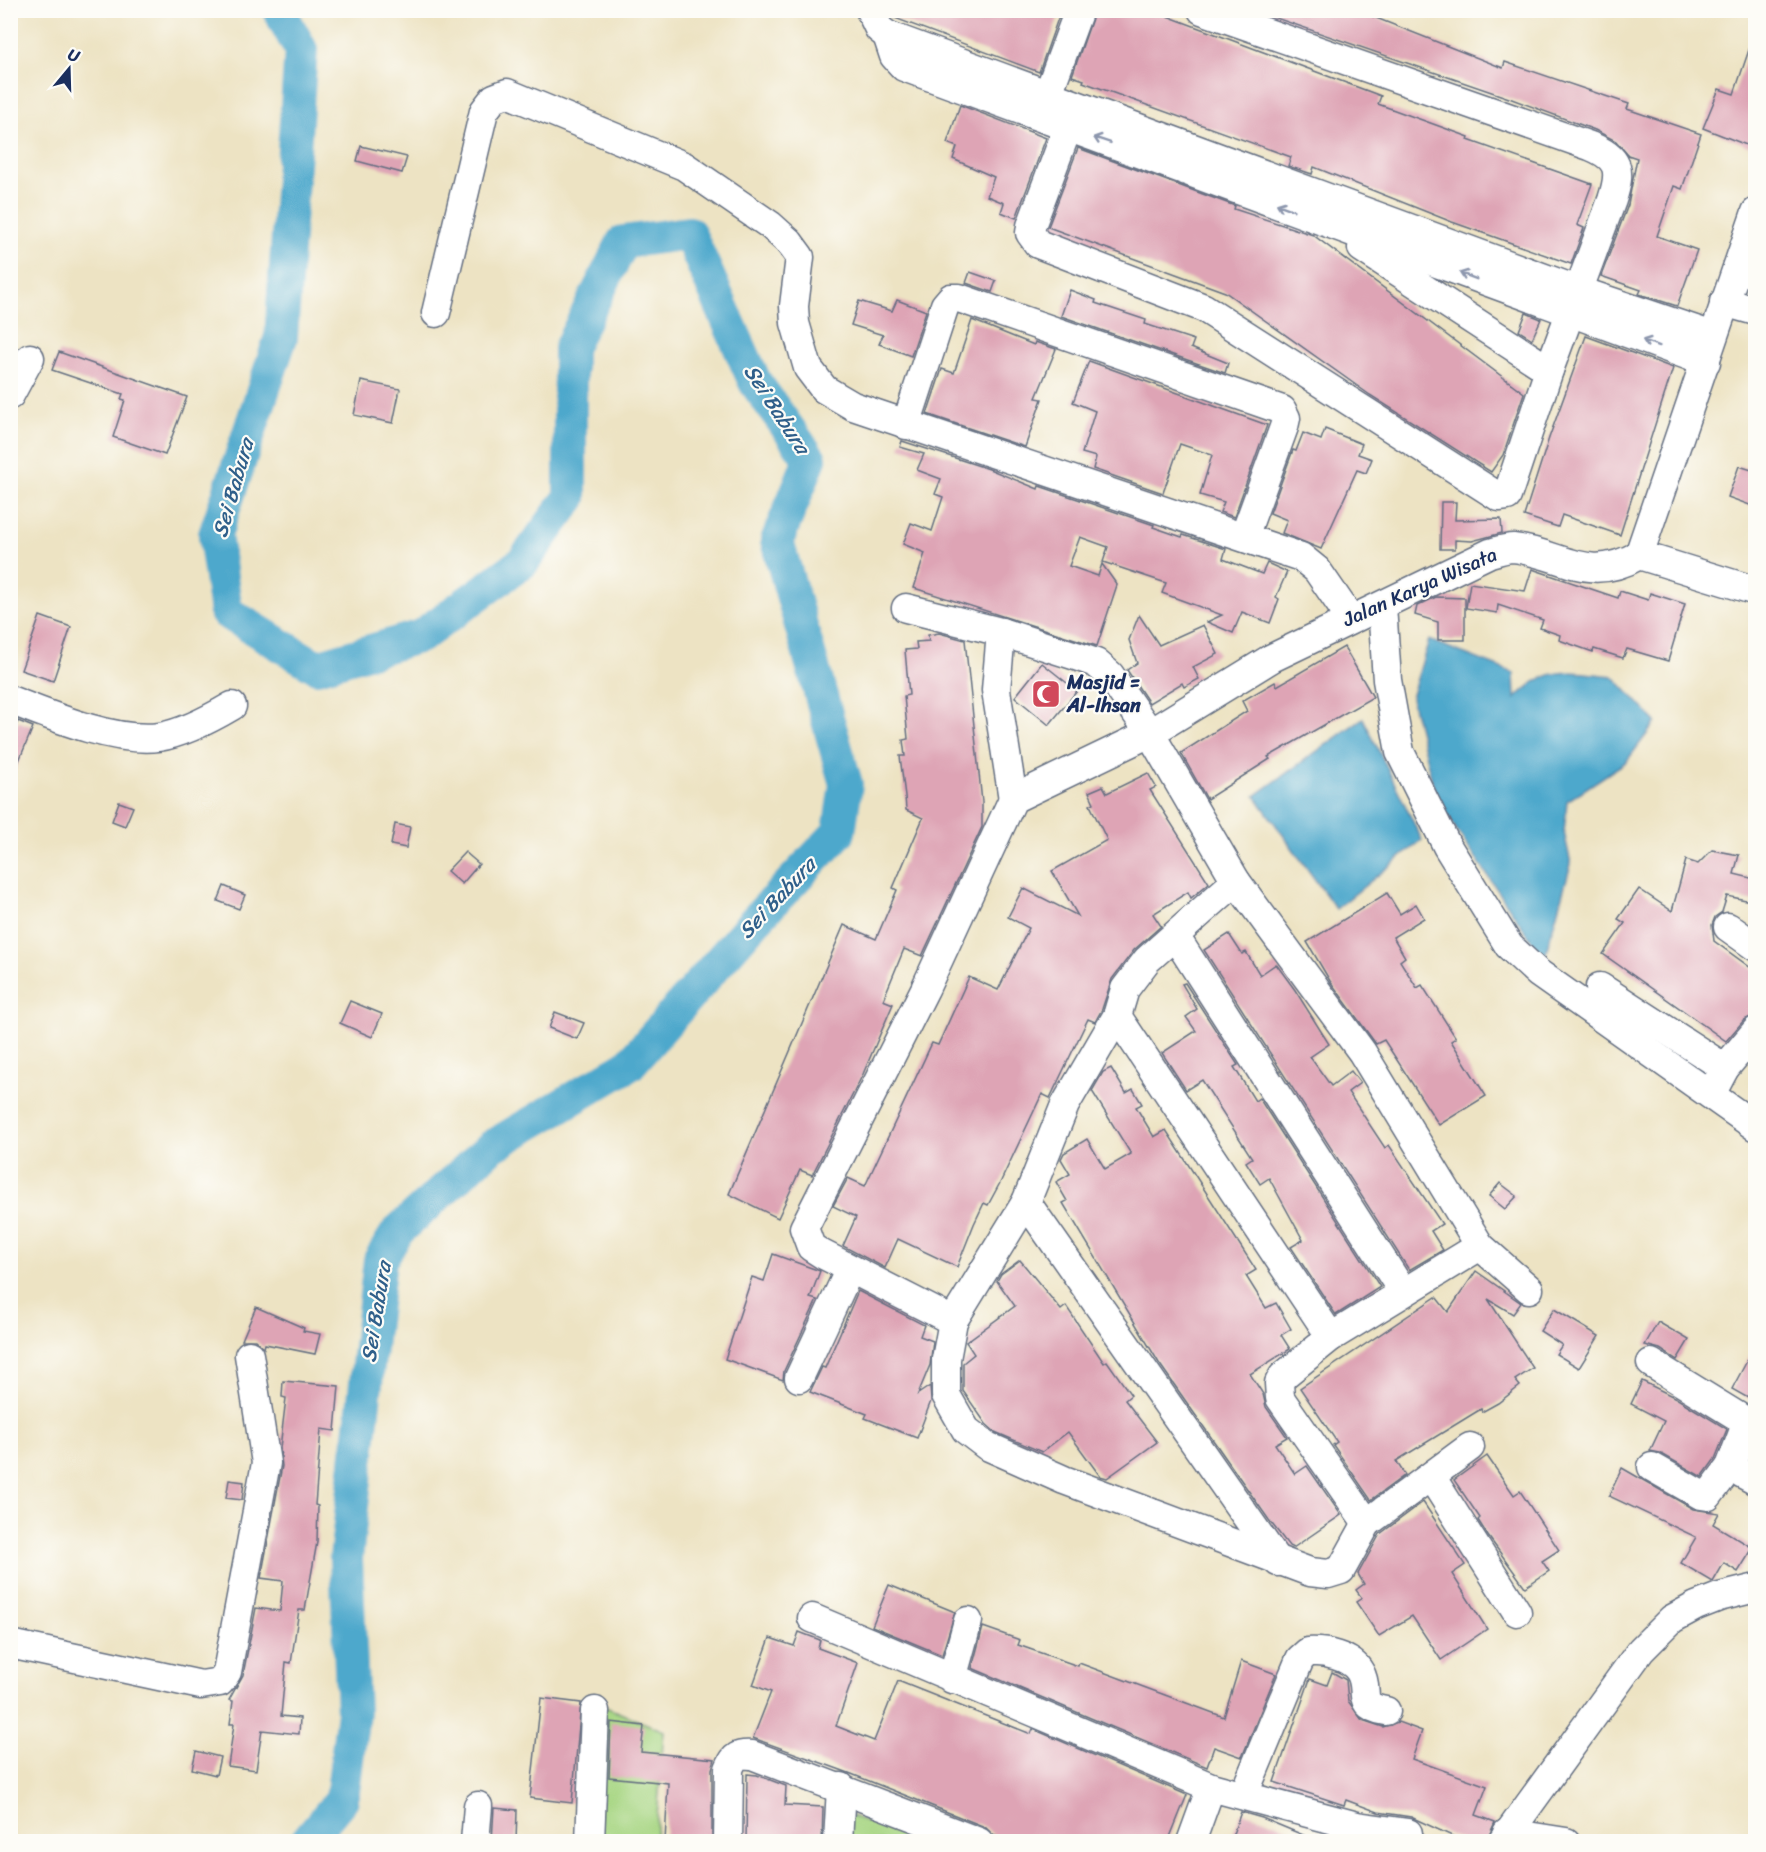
<svg xmlns="http://www.w3.org/2000/svg" width="1766" height="1852" viewBox="0 0 1766 1852" font-family="Sriracha,sans-serif">
<style>
.green{fill:#a7d683;stroke:#618270;stroke-width:1.5}
.water{fill:#4ea8cc;stroke:#346c95;stroke-width:1.5}
.lines{fill:none;stroke-linecap:round;stroke-linejoin:round}
.river{stroke:#4ea8cc;stroke-width:34}
.building{fill:#dea4b5}
.minor-casing{stroke:#646e81;stroke-width:31}
.minor{stroke:#fff;stroke-width:28}
.oneway{stroke:#8d97ae}
.labels{text-anchor:middle;dominant-baseline:central;stroke-width:4.5;stroke-linejoin:round;paint-order:stroke}
.street-label{font-size:20px;fill:#1b2f5e;stroke:#fdfcf7}
.poi-label{font-size:20px;font-weight:bold;fill:#1b2f5e;stroke:#fdfcf7;text-anchor:start}
.water-label{font-size:21px;font-style:italic;fill:#2f5f8a;stroke:#fdfcf7}
</style>
<rect width="100%" height="100%" fill="#fdfcf7"/>
<filter id="ink" filterUnits="userSpaceOnUse"><feTurbulence type="fractalNoise" baseFrequency=".0167" numOctaves="2"/><feDisplacementMap in="SourceGraphic" scale="12" xChannelSelector="R" yChannelSelector="G"/><feConvolveMatrix kernelMatrix="1 2 1 2 8 2 1 2 1" color-interpolation-filters="sRGB"/></filter>
<filter id="wash" filterUnits="userSpaceOnUse"><feTurbulence type="fractalNoise" baseFrequency=".008" numOctaves="4" result="noise"/><feDisplacementMap in="SourceGraphic" scale="24" xChannelSelector="R" yChannelSelector="G"/><feGaussianBlur stdDeviation="1.35" result="paint"/><feColorMatrix in="noise" values="0 0 0 0 0 0 0 0 0 0 0 0 0 0 0 0 0 1.4 0 .05"/><feComposite in="paint" operator="in"/></filter>
<g filter="url(#wash)">
<rect width="100%" height="100%" fill="#ede3c3"/>
<g class="green">
<path d="M603 1706 664 1731 655 1841 592 1842Z"/>
<path d="M849 1815 920 1841 849 1842Z"/>
</g>
<g class="water">
<path d="M1429 640 1514 673 1515 699C1548 664 1568 672 1613 676L1656 722 1626 762 1567 801 1564 832 1571 864 1544 959 1437 801 1411 698Z"/>
<path d="M1363 718 1422 840 1336 909 1255 796Z"/>
</g>
<g class="lines">
<path class="river" d="M279 10 301 50 281 337 215 535 226 612 317 667 421 636 523 562 570 498V348L623 242 689 233 755 382 810 459 777 541 846 784 839 832 751 925 629 1065 491 1147 398 1231 380 1260 346 1559 353 1712 342 1799 306 1842"/>
</g>
<g id="blocks">
<g class="building">
<path d="M888 10H1061L1039 72 892 17Z"/>
<path d="M1095 10H1151L1381 96 1378 104 1469 137 1468 140 1592 184 1577 225 1584 228 1571 264 1452 222 1314 167 1312 174 1288 166 1291 157 1083 82 1084 80 1072 76Z"/>
<path d="M1253 10H1356L1503 68 1505 62 1629 104 1627 109 1701 134 1682 189 1674 186 1657 236 1697 250 1677 306 1639 294 1641 290 1601 276 1628 205 1637 158 1628 155 1616 141 1595 130 1509 98Z"/>
<path d="M1753 38H1755V130L1749 146 1703 128 1719 89 1734 94Z"/>
<path d="M960 105 1046 138 1016 218 1001 212 1004 203 987 196 994 177 953 159 957 147 947 143Z"/>
<path d="M361 146 407 157 402 173 357 161Z"/>
<path d="M1078 148 1235 206 1234 209 1313 235 1524 393 1503 455 1491 472 1370 395 1225 292 1048 227Z"/>
<path d="M970 272 996 281 992 292 966 283Z"/>
<path d="M1070 290 1096 300 1095 303 1146 320 1145 324 1194 340 1191 348 1228 363 1225 373 1061 316Z"/>
<path d="M897 300 926 311 911 356 879 344 883 335 851 325 859 301 892 311Z"/>
<path d="M1526 313 1541 319 1532 339 1519 331Z"/>
<path d="M972 320 1034 345 1035 342 1056 349 1036 398 1042 399 1025 447 927 414 942 369 954 373Z"/>
<path d="M1586 336 1673 368 1620 535 1562 515 1558 527 1524 516 1549 438Z"/>
<path d="M59 352 187 397 165 455 113 437 125 400 121 399 123 394 52 370Z"/>
<path d="M1089 361 1267 425 1234 517 1220 512 1224 502 1200 495 1212 455 1180 444 1163 493 1093 469 1096 457 1082 453 1095 411 1073 402Z"/>
<path d="M361 381 400 389 393 423 354 415Z"/>
<path d="M1325 429 1362 444 1358 454 1372 459 1366 473 1357 470 1321 549 1282 533 1287 520 1270 513 1293 450 1296 451 1303 433 1321 440Z"/>
<path d="M902 441 989 469 1038 489 1039 486 1154 525 1153 527 1182 537 1183 535 1226 549 1223 559 1262 574 1267 563 1287 572 1276 597 1279 599 1270 623 1242 612 1233 633 1207 622 1222 615 1162 593 1166 583 1103 562 1108 547 1080 537 1069 566 1098 576 1102 564 1117 585 1097 646 914 588 925 553 903 544 911 523 932 531 943 497 935 494 941 479 917 470 924 454 900 447Z"/>
<path d="M1739 466 1755 471V507L1728 497Z"/>
<path d="M1441 502H1456L1455 520 1501 519 1502 533 1472 541 1455 540V549H1440Z"/>
<path d="M1532 569 1618 598 1620 591 1648 600 1650 593 1685 604 1668 661 1627 649 1623 658 1594 649 1593 652 1559 640 1560 635 1540 628 1543 620 1498 605 1497 613 1466 608 1470 583 1525 591Z"/>
<path d="M1436 597 1465 598V640H1438V622L1415 615 1417 606Z"/>
<path d="M1139 615 1159 645 1203 625 1218 654 1193 667 1199 679 1184 687 1182 683 1149 703 1127 670 1137 663 1129 640Z"/>
<path d="M40 616 71 627 53 681 21 670Z"/>
<path d="M939 633 965 640 982 802V827L922 956 904 949 883 1000 893 1004 863 1074 812 1175 800 1170 778 1218 729 1194 844 925 876 939 897 890 893 888 923 818 906 810 905 796 900 756H905L903 740 908 739 904 696 909 695 905 650 917 649 916 642 929 641 928 635Z"/>
<path d="M1344 647 1373 697 1268 757 1270 759 1207 799 1181 753 1247 711 1242 701 1275 682 1277 686Z"/>
<path d="M1042 663 1077 691 1049 725 1015 697Z"/>
<path d="M18 721 33 727 11 780 10 739Z"/>
<path d="M1148 773 1156 787 1150 790 1209 883 1191 898 1188 892 1153 914 1161 926 1134 950 1112 979 1102 1009 1095 1022 1088 1019 1050 1098 1042 1094 1001 1181 988 1205 984 1203 974 1224 957 1267 898 1239 885 1268 843 1246 856 1217 833 1206 848 1178 865 1186 932 1043 938 1045 969 977 998 990 1029 928 1008 917 1023 888 1078 916 1052 871 1107 840 1090 805 1094 803 1089 792 1103 786 1107 793Z"/>
<path d="M119 802 133 807 125 826 112 821Z"/>
<path d="M395 824 410 827 406 848 391 845Z"/>
<path d="M1712 850 1739 855 1734 874 1755 879V902L1727 896 1722 912 1715 917 1712 925 1714 941 1755 971V1015L1744 1020 1726 1041 1603 954 1625 923 1618 919 1639 889 1672 911 1686 860 1698 864Z"/>
<path d="M465 852 479 864 462 884 447 871Z"/>
<path d="M224 886 245 895 239 909 218 901Z"/>
<path d="M1387 893 1400 914 1416 904 1424 918 1393 937 1405 957 1400 961 1417 988 1422 985 1456 1038 1451 1041 1486 1096 1439 1125 1384 1040 1376 1044 1330 981 1307 942Z"/>
<path d="M1229 934 1242 954 1246 952 1260 975 1276 964 1295 990 1329 1044 1310 1057 1331 1086 1351 1071 1360 1083 1348 1092 1385 1148 1389 1145 1442 1224 1431 1231 1443 1250 1409 1270 1204 950Z"/>
<path d="M1185 983 1238 1065 1234 1067 1244 1083 1255 1101 1259 1098 1380 1287 1336 1315 1291 1247 1303 1240 1269 1178 1260 1184 1246 1162 1252 1158 1202 1080 1186 1090 1162 1053 1196 1031 1186 1017 1197 1009 1182 984Z"/>
<path d="M350 1001 382 1014 372 1037 340 1023Z"/>
<path d="M555 1012 584 1023 577 1039 549 1028Z"/>
<path d="M1111 1068 1126 1093 1133 1089 1142 1104 1136 1107 1154 1137 1166 1130 1256 1270 1246 1276 1266 1308 1276 1303 1291 1329 1281 1335 1290 1349 1250 1374 1263 1394 1266 1407 1287 1437 1275 1444 1295 1474 1307 1466 1341 1515 1293 1548 1289 1546 1269 1520 1159 1363 1063 1203 1067 1201 1056 1182 1070 1174 1061 1159 1064 1153 1087 1139 1105 1169 1131 1154 1092 1091 1103 1072Z"/>
<path d="M1500 1183 1517 1196 1505 1209 1489 1196Z"/>
<path d="M773 1254 820 1271 810 1298 817 1300 784 1371 783 1380 725 1359 752 1277 764 1281Z"/>
<path d="M1020 1260 1061 1310 1066 1306 1104 1363 1107 1361 1131 1395 1125 1400 1157 1442 1107 1478 1100 1476 1068 1432 1042 1452 995 1432 986 1424 963 1391V1363L974 1354 966 1342 1015 1306 997 1281 1001 1274Z"/>
<path d="M1476 1271 1521 1303 1513 1314 1488 1299 1533 1368 1515 1380 1520 1386 1498 1403 1482 1412 1481 1409 1396 1461 1405 1475 1371 1500 1333 1445 1337 1442 1300 1388 1436 1297 1448 1312Z"/>
<path d="M858 1291 924 1325 920 1336 933 1341 930 1365 918 1394 930 1386 931 1401 917 1438 865 1418 867 1414 810 1392 822 1367 825 1368Z"/>
<path d="M256 1307 304 1328 303 1331 320 1334 315 1354 265 1344 264 1348 255 1340H242Z"/>
<path d="M1554 1309 1599 1336 1579 1368 1556 1354 1562 1345 1540 1331Z"/>
<path d="M1658 1322 1689 1340 1677 1360 1660 1349 1645 1345Z"/>
<path d="M1755 1346V1402L1732 1389Z"/>
<path d="M283 1381 339 1386 335 1431 321 1429 315 1505 318 1506 317 1542 305 1610H299L291 1663 286 1662 281 1716 300 1718 299 1734 262 1730 256 1770 228 1766 234 1724H230L233 1701 229 1700 243 1675 256 1608 280 1611 283 1581 261 1578 282 1466 280 1448 286 1398 282 1397Z"/>
<path d="M1642 1381 1676 1398 1727 1429 1715 1459 1702 1477 1660 1453 1650 1451 1664 1421 1631 1404Z"/>
<path d="M1487 1456 1514 1495 1520 1491 1559 1550 1542 1561 1549 1571 1525 1587 1488 1536 1478 1520 1480 1518 1454 1480Z"/>
<path d="M1622 1468 1693 1509 1719 1513 1713 1524 1753 1548 1738 1572 1724 1563 1713 1582 1681 1563 1696 1537 1609 1496Z"/>
<path d="M229 1480 244 1482 242 1500 226 1498Z"/>
<path d="M1423 1502 1465 1565 1452 1574 1487 1629 1441 1660 1412 1616 1379 1636 1356 1602 1362 1598 1356 1590 1364 1584 1358 1574 1380 1534Z"/>
<path d="M889 1585 955 1612 942 1655 872 1626Z"/>
<path d="M983 1627 1020 1640 1018 1645 1078 1666 1079 1663 1224 1717 1241 1661 1276 1674 1242 1757 1214 1747 1207 1767 972 1668Z"/>
<path d="M799 1632 820 1640 818 1648 858 1663 836 1726 874 1741 898 1681 1031 1734 1033 1729 1187 1795 1168 1842H1010L993 1835 985 1827 849 1773 753 1738 771 1692 753 1685 770 1638 794 1646Z"/>
<path d="M1332 1672 1346 1680 1348 1701 1362 1720 1383 1727 1398 1722 1422 1731 1412 1759 1487 1786 1476 1815 1495 1822 1486 1842H1465L1411 1817 1378 1812 1346 1800 1344 1805 1274 1782 1310 1679 1327 1685Z"/>
<path d="M541 1698 581 1703 572 1803 530 1798Z"/>
<path d="M611 1722 644 1726 641 1752 715 1759 712 1769V1842H665L668 1783 609 1777Z"/>
<path d="M196 1751 220 1757 216 1775 192 1769Z"/>
<path d="M747 1774 757 1775 786 1786 785 1805 823 1807 822 1842H746Z"/>
<path d="M494 1808 517 1810 516 1842H492Z"/>
<path d="M1241 1812 1262 1818 1320 1842H1230Z"/>
</g>
</g>
</g>
<g filter="url(#ink)">
<use href="#blocks" fill-opacity="0" stroke="#646e81" stroke-width="1.5"/>
<g class="lines">
<g class="minor-casing">
<g id="minor">
<path d="M870 10 879 29 887 35"/>
<path d="M1202 10 1590 146C1619 158 1622 169 1612 200L1549 370 1362 248"/>
<path d="M1041 113 1079 10"/>
<path d="M1068 127 1031 226 1030 233 1038 244 1204 308 1499 497 1507 496 1549 370"/>
<path d="M1724 302 1756 311"/>
<path d="M436 313 484 111 494 98 507 93 684 166 770 225 789 242 800 257 794 306 795 323 808 368 824 389 853 406 1301 557 1317 570 1350 618"/>
<path d="M1706 362 904 67 894 56 887 35 1577 290 1713 336"/>
<path d="M10 395 30 358"/>
<path d="M906 425 945 305 951 298H959L1282 410 1286 418 1284 427 1244 537"/>
<path d="M1639 555 1756 591"/>
<path d="M1382 606 1387 680 1400 752 1447 846 1509 946 1538 973 1756 1127"/>
<path d="M906 608 1001 632 1076 656 1096 663 1110 675 1150 733 1236 881 1362 1052 1480 1246 1529 1289"/>
<path d="M1001 632 996 690 1013 799"/>
<path d="M10 700C51 716 116 743 159 737 184 733 210 719 232 706"/>
<path d="M1236 881 1147 960 1125 989 1117 1016 1065 1105 1026 1202 953 1321 946 1359V1395L966 1430 987 1446 1064 1480 1310 1572 1328 1574 1341 1570 1367 1523 1470 1447"/>
<path d="M1728 927 1756 947"/>
<path d="M1175 936 1403 1292"/>
<path d="M1600 987 1725 1068"/>
<path d="M1117 1016 1331 1337"/>
<path d="M1716 1085 1725 1068 1756 1031"/>
<path d="M1026 1202 1278 1562"/>
<path d="M953 1321 822 1254 811 1247 804 1228 925 989 1013 799 1150 733 1272 658 1490 553C1497 551 1506 548 1513 548 1562 553 1587 585 1639 555L1756 212"/>
<path d="M1651 1363 1747 1422 1730 1467 1756 1481"/>
<path d="M799 1378 850 1269"/>
<path d="M1652 1467 1701 1495 1708 1496 1730 1467"/>
<path d="M1432 1478 1517 1612"/>
<path d="M1367 1523 1280 1398 1279 1383 1283 1376 1331 1337 1480 1246"/>
<path d="M812 1618 1211 1787 1357 1826 1408 1833"/>
<path d="M10 1644 201 1685 220 1682 227 1672 266 1463 249 1355"/>
<path d="M952 1679 968 1621"/>
<path d="M1244 1794 1300 1659 1308 1652C1324 1651 1351 1656 1360 1672 1371 1691 1354 1706 1386 1711"/>
<path d="M1507 1833 1566 1842"/>
<path d="M475 1842 478 1806"/>
<path d="M590 1842 595 1711"/>
<path d="M728 1842 729 1769C734 1756 738 1754 752 1755L979 1842"/>
<path d="M838 1842 841 1787"/>
<path d="M1191 1842 1211 1787"/>
<path d="M1502 1842 1641 1650 1672 1619 1696 1606 1719 1597 1756 1588"/>
</g>
</g>
<use href="#minor" class="minor"/>
</g>
<defs><path id="oneway-shaft" d="M-6 0H5M1.5-3L5.5 0L1.5 3" fill="none" stroke-width="1.6" stroke-linecap="round" stroke-linejoin="round" transform="scale(1.5)"/></defs>
<g class="oneway">
<use href="#oneway-shaft" transform="translate(1102 140) rotate(-161)"/>
<use href="#oneway-shaft" transform="translate(1285 207) rotate(-159)"/>
<use href="#oneway-shaft" transform="translate(1468 276) rotate(-159)"/>
<use href="#oneway-shaft" transform="translate(1651 343) rotate(-160)"/>
</g>
</g>
<defs>
<g id="mosque-square" transform="scale(1.5)"><rect x="-9" y="-9" width="18" height="18" rx="4" fill="#d1495b" stroke="#fdfcf7"/><path d="M3.5-4.9A6 6 0 1 0 3.5 4.9A5 5 0 1 1 3.5-4.9Z" fill="#fff"/></g>
</defs>
<g fill-rule="evenodd">
<use href="#mosque-square" x="1046" y="694"/>
</g>
<g class="labels">
<g class="street-label">
<text transform="translate(1420 587) rotate(-24)">Jalan Karya Wisata</text>
</g>
<g class="poi-label">
<text x="1067" y="682">Masjid =<tspan x="1067" dy="23">Al-Ihsan</tspan></text>
</g>
<g class="water-label">
<text transform="translate(777 409) rotate(57)">Sei Babura</text>
<text transform="translate(233 488) rotate(-74)">Sei Babura</text>
<text transform="translate(777 898) rotate(-47)">Sei Babura</text>
<text transform="translate(376 1312) rotate(-81)">Sei Babura</text>
</g>
</g>
<rect width="1766" height="1852" fill="none" stroke="#fdfcf7" stroke-width="36"/>
<g transform="translate(69 69) rotate(19)" stroke="#fdfcf7" stroke-width="4.5" paint-order="stroke">
<path d="M0-4.5L10 22L0 15L-10 22Z" fill="#1b2f5e"/>
<text y="-9" font-size="16" font-weight="bold" text-anchor="middle" fill="#1b2f5e">U</text>
</g>
</svg>
